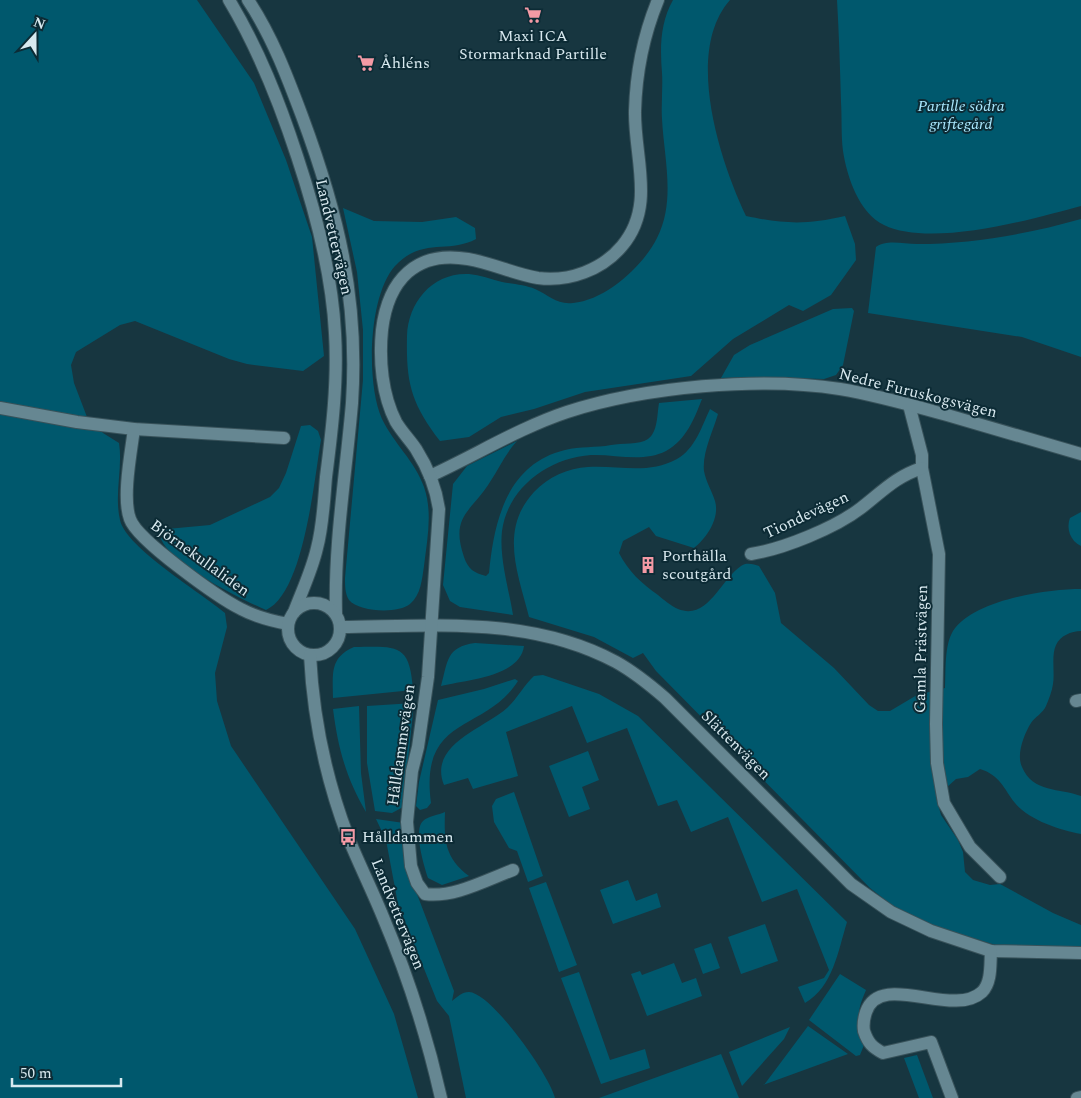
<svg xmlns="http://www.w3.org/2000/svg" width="1081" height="1098" viewBox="0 0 1081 1098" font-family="Spectral,serif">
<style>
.green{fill:#00586d}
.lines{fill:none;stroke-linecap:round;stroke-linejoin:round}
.minor-casing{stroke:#38525a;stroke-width:14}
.minor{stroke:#668792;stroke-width:12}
.labels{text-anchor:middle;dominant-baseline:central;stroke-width:4;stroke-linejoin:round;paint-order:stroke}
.poi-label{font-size:16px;fill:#d8e9ef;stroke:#0c2b35;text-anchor:start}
.park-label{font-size:16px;font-style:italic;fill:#aae8fe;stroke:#0c2b35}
.street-label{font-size:16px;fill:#d8e9ef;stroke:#0c2b35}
</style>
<rect width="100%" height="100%" fill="#173640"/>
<g class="green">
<path d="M0 0H197L254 83 286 160 312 237 324 356 303 371 247 364 229 359 135 321 120 325 76 352 71 365 74 383 87 417 103 433 119 443C123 468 114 494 120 520 126 548 202 593 225 613L227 627 215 673 217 701 231 746 355 929 394 1014 418 1098H0Z"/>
<path d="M673 0H730C684 52 720 161 746 216 785 224 806 225 845 216L855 244 856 260 831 295 803 311 789 305 733 339 691 376 585 392 534 409 501 417 469 437 440 441C411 403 406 383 407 336 408 302 433 272 469 274 480 275 491 279 502 282 513 284 526 285 535 289 549 295 557 305 573 303 606 300 643 266 657 238 676 201 664 158 662 119 661 104 663 88 662 73 660 48 660 23 673 0Z"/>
<path d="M837 0H1081V206C1033 219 931 248 884 225 859 213 847 177 843 151 841 135 842 118 841 102 840 68 839 34 837 0Z"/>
<path d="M343 208 374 221 422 222 456 217 475 228 476 239C448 254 422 237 395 266 368 296 366 384 382 419 394 444 415 461 424 487 433 513 427 540 424 566 422 579 421 595 410 604 398 614 359 612 349 600 345 594 345 585 345 578L363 380V330L357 272Z"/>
<path d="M1081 219V357L1022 337 868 313 876 247C887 239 903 244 917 244 972 244 1028 234 1081 219Z"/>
<path d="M852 308 854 311 843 365 836 375 824 379 759 377 721 378 734 355 750 345 833 309Z"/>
<path d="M702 399C694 419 687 439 666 451 642 463 616 454 591 455 549 458 508 487 502 531 499 558 509 589 513 615L460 607 450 601 443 585 453 484 467 466 517 441C506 453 499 468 490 482 471 512 450 516 464 557 468 569 474 573 486 576L489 573C494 521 507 464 565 450 580 446 596 448 611 445 622 443 639 445 648 439 658 432 657 414 659 403Z"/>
<path d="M710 409 718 414C713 431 702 453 704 471 706 482 712 491 715 501 720 518 707 538 694 548L656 536 649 527 623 541 619 553C628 571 642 584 658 595 664 600 671 606 678 609 708 621 721 579 741 566 746 562 754 564 759 566L775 593 781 623 834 668 869 705 878 711H890L917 695 945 688C946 671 944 646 953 631 973 600 1046 589 1081 589V631C1071 631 1060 636 1056 645 1051 656 1055 672 1053 684 1052 691 1049 699 1046 706 1043 713 1035 717 1031 723 1024 734 1016 755 1022 767 1033 793 1060 788 1081 796V834C1060 830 1029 820 1015 803 1004 789 1000 775 980 769L968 777 956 779 936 797 941 815 958 840 963 852 965 872 973 880 990 885 1000 884 1053 913 1081 925V948L1002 947 934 926 893 906 870 888 656 671 643 653 633 658 594 637 529 617C518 573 499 530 534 492 548 477 568 468 588 467 618 465 648 475 677 459 695 449 702 426 710 409Z"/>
<path d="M310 425 318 431 321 440C314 480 304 593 266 610 240 599 171 564 161 539L167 529 210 525 270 497 279 488 286 473 301 426Z"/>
<path d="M1081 512V546C1070 541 1066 528 1070 518Z"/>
<path d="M475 643 524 646C520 677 466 680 441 686 448 661 446 647 475 643Z"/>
<path d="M354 647C396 647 410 642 413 690L333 698C333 674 329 658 354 647Z"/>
<path d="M543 675 599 694 638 716 847 922C838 951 833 987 805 1003L798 987 824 978 829 970 797 889 762 902 728 817 691 832 677 800 658 806 627 728 587 743 572 706 506 732 518 776 473 789 468 778 444 785C428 745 483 729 507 708 517 699 524 685 534 676Z"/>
<path d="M515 679 518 681C485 733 419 714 431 803L427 808 420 810 416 806 419 782 438 700 484 689Z"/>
<path d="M414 703 403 807 392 813 375 811 367 763V706Z"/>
<path d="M359 706 361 773 366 812C346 778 338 748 333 709Z"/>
<path d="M588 751 599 780 582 787 590 809 569 817 549 766Z"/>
<path d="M514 792 543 876 528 882 517 851 509 848 494 822 492 806 496 799Z"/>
<path d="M445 812C444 841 445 858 469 876L442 885 428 878C424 866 413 830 423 821 428 816 439 815 445 812Z"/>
<path d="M376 819 404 823 412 881 454 991 452 1001C457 997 462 992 469 992 492 993 550 1076 555 1098H466L449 1016 437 1001 398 904 386 840Z"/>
<path d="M628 880 636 901 657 893 661 907 613 924 600 890Z"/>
<path d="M546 882 577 965 559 972 529 888Z"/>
<path d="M765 924 778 961 741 974 728 937Z"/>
<path d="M711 943 720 968 703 974 694 949Z"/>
<path d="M674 963 682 983 696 978 702 996 647 1016 631 974 640 971 642 975Z"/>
<path d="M579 972 610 1060 645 1049 650 1068 601 1084 561 978Z"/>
<path d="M840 974 866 990C857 1011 856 1019 866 1040L860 1055 856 1056 809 1020Z"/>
<path d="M808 1026 848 1054 763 1085H764Z"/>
<path d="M790 1027 784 1039 742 1086 729 1052Z"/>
<path d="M721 1054 739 1098H599Z"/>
<path d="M917 1055 933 1098H919L904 1058Z"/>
</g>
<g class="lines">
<g class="minor-casing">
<g id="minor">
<path d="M229 0C259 50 279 101 297 156 316 213 332 273 335 333 338 381 332 430 326 477 324 500 323 526 317 548 312 570 302 591 294 612"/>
<path d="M248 0C272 36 287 76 302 116 338 213 359 299 352 403 346 474 334 543 336 614"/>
<path d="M909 405 922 455V468L939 554 936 724 937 763 944 803 970 847 1000 877"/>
<path d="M0 408 77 422 134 429 284 438"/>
<path d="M134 429C131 452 122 498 130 519 137 540 219 598 241 609 256 617 272 621 288 624"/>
<path d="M430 476C476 455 519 428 567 412 643 387 761 376 840 389 876 395 911 405 947 415 991 428 1036 441 1081 454"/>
<path d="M751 554C783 549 835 528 861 508 883 491 895 477 922 468"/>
<circle cx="314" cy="629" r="26"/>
<path d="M341 627C435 626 530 616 616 662 634 672 650 685 665 698L851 884 891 912 931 931 991 951 1081 953"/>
<path d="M310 655C313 716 326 779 348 837 359 864 372 890 383 917 408 976 427 1036 441 1098"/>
<path d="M1076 701 1081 700"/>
<path d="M513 870C486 880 454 898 425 894L417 883 411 866 407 822 412 771 418 747 428 677 439 509C436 488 428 468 416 449 410 440 402 432 396 422 382 395 379 360 382 330 388 280 416 250 468 259 492 263 514 274 538 278 569 282 602 270 622 246 656 206 634 157 635 111 636 74 644 34 658 0"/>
<path d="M952 1098 931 1042 883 1053C872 1047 868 1043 864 1031 863 1025 864 1018 866 1012 880 970 953 1019 982 992 992 982 990 964 991 951"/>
<path d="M1077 1098 1081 1097"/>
</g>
</g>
<use href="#minor" class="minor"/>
</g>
<defs>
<g id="supermarket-bare" transform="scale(1.35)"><path d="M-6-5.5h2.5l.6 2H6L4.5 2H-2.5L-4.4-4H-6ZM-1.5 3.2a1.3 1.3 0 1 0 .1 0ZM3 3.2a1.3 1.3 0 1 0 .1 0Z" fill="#f49aa5" stroke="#0c2b35" stroke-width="2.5" paint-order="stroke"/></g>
<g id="building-bare" transform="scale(1.35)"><path d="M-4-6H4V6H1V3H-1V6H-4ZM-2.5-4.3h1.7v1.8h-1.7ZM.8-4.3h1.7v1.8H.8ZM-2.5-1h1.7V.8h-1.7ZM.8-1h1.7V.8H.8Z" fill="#f49aa5" stroke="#0c2b35" stroke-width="2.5" paint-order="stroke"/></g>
<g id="bus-bare" transform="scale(1.35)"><path d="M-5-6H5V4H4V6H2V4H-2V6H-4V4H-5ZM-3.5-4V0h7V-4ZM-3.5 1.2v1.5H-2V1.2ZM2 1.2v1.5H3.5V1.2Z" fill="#f49aa5" stroke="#0c2b35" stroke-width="2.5" paint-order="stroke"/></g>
</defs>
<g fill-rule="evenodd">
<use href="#supermarket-bare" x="533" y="15"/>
<use href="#supermarket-bare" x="366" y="63"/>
<use href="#building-bare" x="648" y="565"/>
<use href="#bus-bare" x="348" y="837"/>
</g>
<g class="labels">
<g class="poi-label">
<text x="533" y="36" text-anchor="middle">Maxi ICA<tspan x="533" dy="18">Stormarknad Partille</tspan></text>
<text x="380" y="63">Åhléns</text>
<text x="662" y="556">Porthälla<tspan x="662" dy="18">scoutgård</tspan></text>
<text x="362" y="837">Hålldammen</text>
</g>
<g class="park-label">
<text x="961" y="106">Partille södra<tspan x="961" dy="18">griftegård</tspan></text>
</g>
<g class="street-label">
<text transform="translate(334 237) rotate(77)">Landvettervägen</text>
<text transform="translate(918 393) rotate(14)">Nedre Furuskogsvägen</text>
<text transform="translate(806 515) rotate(-25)">Tiondevägen</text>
<text transform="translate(200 558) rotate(36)">Björnekullaliden</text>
<text transform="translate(921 649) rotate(-89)">Gamla Prästvägen</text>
<text transform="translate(401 745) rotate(-82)">Hålldammsvägen</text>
<text transform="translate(736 745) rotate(45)">Slättenvägen</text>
<text transform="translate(398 914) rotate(68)">Landvettervägen</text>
</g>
</g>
<g transform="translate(35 35) rotate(21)" stroke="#0c2b35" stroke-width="4" paint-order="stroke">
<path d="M0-4L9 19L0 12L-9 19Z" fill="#d8e9ef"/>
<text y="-8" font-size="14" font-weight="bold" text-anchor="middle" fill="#d8e9ef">N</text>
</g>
<path d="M12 1078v8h109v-8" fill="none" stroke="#d8e9ef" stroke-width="2.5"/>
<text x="20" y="1078" font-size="15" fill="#d8e9ef" stroke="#0c2b35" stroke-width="4" paint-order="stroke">50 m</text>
</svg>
